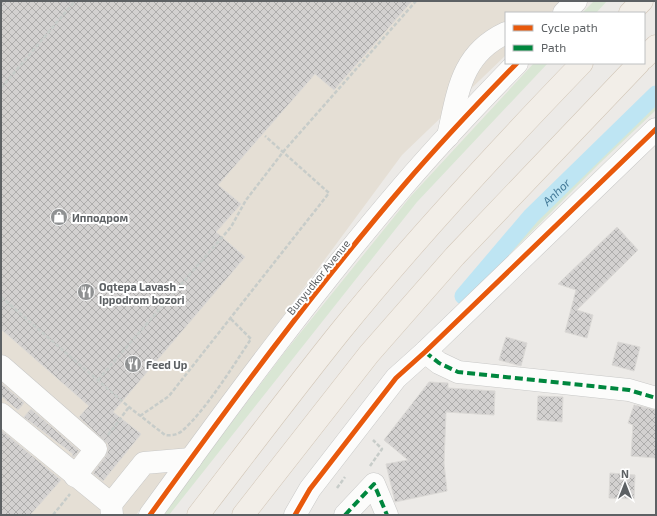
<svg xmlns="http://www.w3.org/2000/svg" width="657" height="516" viewBox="0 0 657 516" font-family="'Exo 2',sans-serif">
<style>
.commercial{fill:#e5dfd5}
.green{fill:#d9e6d4}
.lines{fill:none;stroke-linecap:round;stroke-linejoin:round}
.canal{stroke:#bee5f3;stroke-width:17}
.building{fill:url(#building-cross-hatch);stroke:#dbd9d6}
.minor-casing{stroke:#c8c8c7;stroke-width:23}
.major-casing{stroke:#d2c6b7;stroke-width:23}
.path{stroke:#c7ccc9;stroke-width:2.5;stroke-dasharray:4 2;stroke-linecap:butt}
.minor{stroke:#fcfcfb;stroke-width:22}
.major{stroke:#f2eee8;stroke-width:22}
.quiet{stroke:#00873e;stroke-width:4;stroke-dasharray:8 4;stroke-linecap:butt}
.cycleway-casing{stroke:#fff;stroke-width:8}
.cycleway{stroke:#e8590c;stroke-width:5}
.labels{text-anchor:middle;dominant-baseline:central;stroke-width:4;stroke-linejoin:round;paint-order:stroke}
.poi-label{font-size:11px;font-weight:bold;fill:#5d6164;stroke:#fff;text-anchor:start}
.street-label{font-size:11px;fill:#5d6164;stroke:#fff}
.water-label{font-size:12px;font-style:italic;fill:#437a98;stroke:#fff}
</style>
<defs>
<pattern id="building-cross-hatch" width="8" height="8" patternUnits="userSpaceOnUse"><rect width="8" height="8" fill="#d3d1d0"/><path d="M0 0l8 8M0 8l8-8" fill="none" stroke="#aeadac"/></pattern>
</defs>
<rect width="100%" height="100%" fill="#eceae7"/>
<path class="commercial" d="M1 1H563L550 13H506V55L402 155 136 515H1Z"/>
<g class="green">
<path d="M594 1H607L596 13H582Z"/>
<path d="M534 63H548L417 202 169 515H162L284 353 411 196Z"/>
<path d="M656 97V110L600 163 484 280 479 281 529 223Z"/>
</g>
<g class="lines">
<path class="canal" id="s1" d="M463 296 531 216 656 94"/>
</g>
<g class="building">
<path d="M1 1H412L334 90 315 74 218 185 241 204 216 232 245 257 113 412 141 434 103 481 93 473 106 456 108 451V444L79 417 89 406 1 329Z"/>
<path d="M617 227 638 250 577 310 593 315 587 338 565 332 576 290 558 284Z"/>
<path d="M506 337 527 343 521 366 499 360Z"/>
<path d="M618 342 640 347 634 371 612 365Z"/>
<path d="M429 382 448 383V388L495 391 494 415 446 412 444 463 447 491 395 502 386 464 408 460 384 440Z"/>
<path d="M1 383 24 403 18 410 1 396Z"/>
<path d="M538 396 563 397 562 422 537 420Z"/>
<path d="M634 405 656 410V458L631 456 633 425 628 423Z"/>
<path d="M31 409 79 451 74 457 72 456 73 454 24 417Z"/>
<path d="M1 430 61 480 30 515H1Z"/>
<path d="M610 473 635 475 634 499 609 498Z"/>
</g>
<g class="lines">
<g class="minor-casing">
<g id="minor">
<path d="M564 13 576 1"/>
<path d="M448 136C458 92 461 54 506 33"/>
<path d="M425 352 439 363 458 372 629 390 656 398"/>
<path d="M1 366 96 449 75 476"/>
<path d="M1 414 111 504 112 515"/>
<path d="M111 504 144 463 191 459"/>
<path d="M150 515C231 403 314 290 404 185 440 143 478 103 517 63"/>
<path d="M295 515 310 489 396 378 425 352 656 129"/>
<path d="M345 515 374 484 387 515"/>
</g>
</g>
<g class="major-casing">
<g id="major">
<path d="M630 13 642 1"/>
<path d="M644 58 656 46"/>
<path d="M198 515C245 454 291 393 339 333 415 239 498 150 582 63"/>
<path d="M243 515 369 354 455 256 639 63"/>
</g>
</g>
<g class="path">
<path d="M1 88 75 1"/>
<path d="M1 297 129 407 165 435C171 436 177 435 182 431 206 410 233 366 251 339L230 318"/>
<path d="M98 380 231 227 246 200 283 152 416 1"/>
<path d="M140 416 169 396 329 193 265 136"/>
<path d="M108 435 129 407"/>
<path d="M370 466 382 449 373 440"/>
<path d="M337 488 345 477"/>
<path d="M53 515 70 494"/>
</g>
<use href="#minor" class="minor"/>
<use href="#major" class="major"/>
<g class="quiet">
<path d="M425 352 439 363 458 372 629 390 656 398"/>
<path d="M345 515 374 484 387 515"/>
</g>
<g class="cycleway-casing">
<g id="cycleway">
<path d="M150 515C231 403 314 290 404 185 440 143 478 103 517 63"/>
<path d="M295 515 310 489 396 378 425 352 656 129"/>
</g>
</g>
<use href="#cycleway" class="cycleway"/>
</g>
<defs>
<g id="shop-disc" transform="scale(0.9)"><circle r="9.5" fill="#8f9192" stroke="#fff"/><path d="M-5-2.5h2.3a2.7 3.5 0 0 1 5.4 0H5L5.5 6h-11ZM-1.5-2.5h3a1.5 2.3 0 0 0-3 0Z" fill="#fff"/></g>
<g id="restaurant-disc" transform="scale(0.9)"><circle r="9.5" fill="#8f9192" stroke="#fff"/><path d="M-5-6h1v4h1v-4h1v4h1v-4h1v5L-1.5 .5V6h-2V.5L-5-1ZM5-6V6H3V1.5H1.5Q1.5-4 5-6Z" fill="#fff"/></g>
</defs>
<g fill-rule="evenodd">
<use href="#shop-disc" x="59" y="217"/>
<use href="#restaurant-disc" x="86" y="292"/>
<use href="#restaurant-disc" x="133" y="364"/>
</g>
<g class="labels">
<g class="poi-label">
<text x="72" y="217">Ипподром</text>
<text x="99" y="286">Oqtepa Lavash –<tspan x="99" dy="13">Ippodrom bozori</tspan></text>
<text x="146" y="364">Feed Up</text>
</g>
<g class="street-label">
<text transform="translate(318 277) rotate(-51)">Bunyudkor Avenue</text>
</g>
<g class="water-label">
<text stroke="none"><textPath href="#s1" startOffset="140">Anhor</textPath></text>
</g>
</g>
<rect width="657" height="516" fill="none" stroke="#5d6164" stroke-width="4"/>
<rect x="505" y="12" width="140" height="52" fill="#ffffff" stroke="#bec0c1"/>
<rect x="513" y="25" width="20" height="6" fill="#e8590c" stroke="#bec0c1"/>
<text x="541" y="32" font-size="12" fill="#5d6164">Cycle path</text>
<rect x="513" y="45" width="20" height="6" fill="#00873e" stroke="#bec0c1"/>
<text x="541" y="52" font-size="12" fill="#5d6164">Path</text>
<g transform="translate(625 484)" stroke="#ffffff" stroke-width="3" paint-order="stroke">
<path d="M0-3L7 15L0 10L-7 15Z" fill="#5d6164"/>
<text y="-6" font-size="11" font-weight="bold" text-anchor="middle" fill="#5d6164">N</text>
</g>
</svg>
